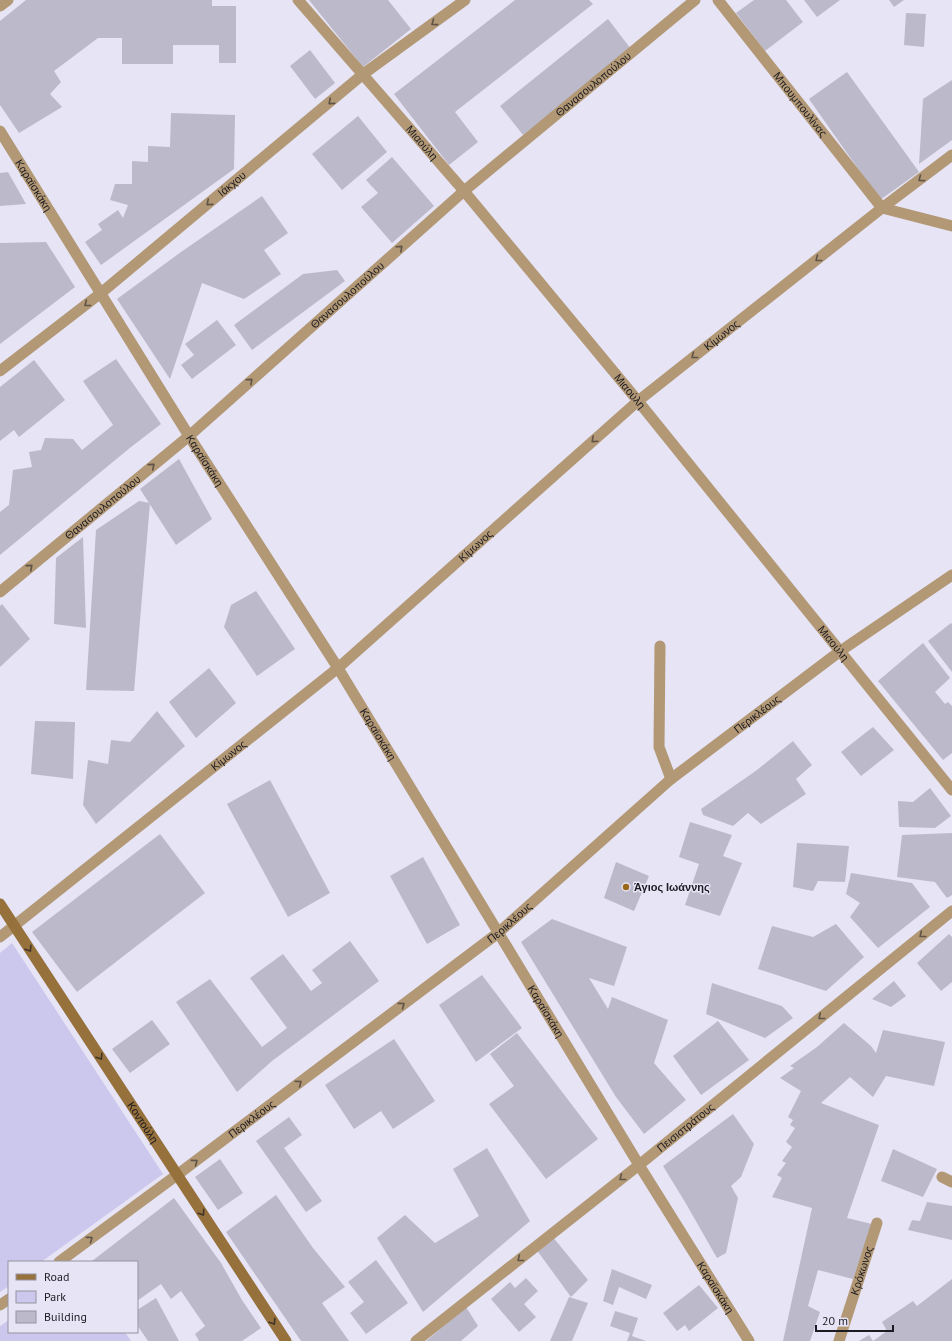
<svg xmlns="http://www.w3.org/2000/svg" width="952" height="1341" viewBox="0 0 952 1341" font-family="'PT Sans',sans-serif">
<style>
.green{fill:#ccc7ed}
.building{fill:#bcbaca}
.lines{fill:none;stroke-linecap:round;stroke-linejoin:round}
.service{stroke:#b29875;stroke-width:11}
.minor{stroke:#b29875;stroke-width:11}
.tertiary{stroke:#b29875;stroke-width:11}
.secondary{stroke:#97713b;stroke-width:11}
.oneway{stroke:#605347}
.oneway2{stroke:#413529}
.poi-dot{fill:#99691b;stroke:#e6e4f5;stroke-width:1.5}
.labels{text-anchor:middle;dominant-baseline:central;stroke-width:3;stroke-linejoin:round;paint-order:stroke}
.street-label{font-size:11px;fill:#1c1b21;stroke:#e6e4f5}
.poi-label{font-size:11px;font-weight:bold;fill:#1c1b21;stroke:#e6e4f5;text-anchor:start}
</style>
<rect width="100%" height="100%" fill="#e6e4f5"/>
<g class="green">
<path d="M12 943 163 1174 41 1262H9V1286L0 1292V953Z"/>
<path d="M9 1320V1332H125L131 1341H0V1326Z"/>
</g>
<g class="building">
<path d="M26 0H212V6H236V63H219V45H173V64H122V38H98L54 71 61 82 50 94 62 107 19 133 0 105V21Z"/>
<path d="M309 0H388L411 29 363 67Z"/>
<path d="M515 0H589L593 4 455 112 478 142 449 165 394 94Z"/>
<path d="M754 0H786L803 22 765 51 736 13Z"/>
<path d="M804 0H840L817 17Z"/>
<path d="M889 0H904L894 7Z"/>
<path d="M906 13 926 14 924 47 904 45Z"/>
<path d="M608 19 631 49 523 135 500 106Z"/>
<path d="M310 50 335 83 315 99 290 66Z"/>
<path d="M847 72 919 172 880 200 809 99Z"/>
<path d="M952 80V140L919 164 923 99Z"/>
<path d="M171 113 235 115 234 169 101 265 85 242 102 230 98 224 118 210 123 218 128 205 110 200 115 184H132V161L148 162V146L170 147Z"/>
<path d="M358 116 387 152 342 190 312 154Z"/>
<path d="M392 157 434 206 392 243 361 207 378 193 366 180Z"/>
<path d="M8 172 26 204 0 206V173Z"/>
<path d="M262 196 288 233 264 250 281 274 244 299 202 283 170 379 117 299 181 252Z"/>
<path d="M46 242 75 287 0 344V243Z"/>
<path d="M337 270 345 281 252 350 234 325 303 274Z"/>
<path d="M217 320 236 345 192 379 181 365 194 355 185 344Z"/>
<path d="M116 359 161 424 131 447 0 555V512L9 505 13 470 32 467 29 452 41 450 45 438 73 439 82 450 113 425 83 381Z"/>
<path d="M34 360 65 400 19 437 14 430 0 441V387Z"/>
<path d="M179 459 212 519 176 545 140 489Z"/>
<path d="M139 501 150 503 134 691 86 690 96 530Z"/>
<path d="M83 537 86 628 54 624 56 558Z"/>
<path d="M256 591 295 649 257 676 224 627 231 605Z"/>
<path d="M2 604 30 639 0 667V606Z"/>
<path d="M951 623 952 624V672L928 641Z"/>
<path d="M923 643 950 678 935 692 945 704 948 702 952 706V753L943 760 878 681Z"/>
<path d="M209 668 236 703 196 738 169 702Z"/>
<path d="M157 711 185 746 96 824 83 805 88 760 108 764 111 740 130 742Z"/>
<path d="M35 721 75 722 73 779 31 774Z"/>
<path d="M873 727 894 750 861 776 841 752Z"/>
<path d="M793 741 812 765 796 779 806 794 761 824 748 813 733 826 703 815 701 809 757 770Z"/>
<path d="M270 780 330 893 288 917 227 804Z"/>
<path d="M930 788 951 816 935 828 899 827 898 801 913 802Z"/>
<path d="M690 822 732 835 723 856 742 863 720 916 685 905 699 864 679 857Z"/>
<path d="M952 833V895L947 898 935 882 897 877 902 835Z"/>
<path d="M160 834 205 893 77 992 32 932Z"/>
<path d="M797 843 849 846 845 882 818 881 813 891 793 887Z"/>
<path d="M423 857 460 925 427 944 390 876Z"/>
<path d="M616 862 649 876 634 911 604 898Z"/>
<path d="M851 873 912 883 930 907 878 948 850 917 860 903 846 894Z"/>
<path d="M552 919 627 947 614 986 589 978 608 1009 612 997 668 1020 654 1063 686 1100 644 1134 616 1097 521 942Z"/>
<path d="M836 924 864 957 826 991 758 969 772 926 813 937Z"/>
<path d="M949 934 952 937V982L941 991 917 963Z"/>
<path d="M350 941 379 981 272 1061 237 1092 176 1002 210 979 262 1047 287 1028 250 978 283 954 311 991 322 983 312 970Z"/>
<path d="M482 975 522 1028 476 1062 439 1005Z"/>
<path d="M894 981 906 996 891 1007 872 999Z"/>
<path d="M712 983 782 1006 793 1018 765 1038 706 1014Z"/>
<path d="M152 1020 170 1044 130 1073 112 1049Z"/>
<path d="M718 1021 749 1060 701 1095 673 1056Z"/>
<path d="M844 1023 871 1046 876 1053 883 1030 945 1042 934 1086 886 1076 873 1097 850 1077 821 1103 879 1125 847 1218 872 1224 853 1279 818 1270 808 1306 820 1312 810 1341H783L812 1208 772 1197 782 1178 777 1175 786 1163 782 1161 792 1147 786 1142 795 1128 790 1125 793 1120 788 1117 801 1091 780 1078 794 1068 790 1066 817 1047Z"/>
<path d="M517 1033 598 1139 546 1179 489 1104 514 1086 490 1054Z"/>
<path d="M394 1039 435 1101 393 1129 381 1111 354 1129 325 1085Z"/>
<path d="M733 1114 754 1144 741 1177 731 1186 738 1198 726 1253 717 1258 685 1202 663 1166Z"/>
<path d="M289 1117 302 1135 284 1148 322 1201 306 1212 256 1141Z"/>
<path d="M487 1148 530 1221 423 1312 377 1238 405 1215 435 1243 479 1216 453 1169Z"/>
<path d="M893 1149 937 1169 923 1197 881 1181Z"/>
<path d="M220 1159 243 1193 218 1210 195 1177Z"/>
<path d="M276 1195 313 1248 345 1287 322 1303 349 1341H301L226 1232Z"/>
<path d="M174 1198 221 1263 242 1300 261 1328 242 1341H199L195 1334 205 1326 181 1291 171 1299 161 1284 137 1301V1262L92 1261Z"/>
<path d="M927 1202 952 1206V1240L908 1230 912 1220 920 1221Z"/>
<path d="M552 1236 588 1280 571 1297 536 1249Z"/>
<path d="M376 1260 408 1303 366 1334 350 1313 364 1302 348 1282Z"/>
<path d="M612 1269 652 1285 646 1299 619 1287 613 1305 603 1301Z"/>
<path d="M526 1278 538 1291 524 1304 536 1317 519 1332 491 1299 510 1282 515 1288Z"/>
<path d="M952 1279V1341H859L869 1335 873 1341 887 1331 882 1322 913 1301 917 1306Z"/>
<path d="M699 1285 718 1308 689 1331 685 1325 677 1331 663 1313Z"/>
<path d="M569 1297 588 1303 572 1341H550Z"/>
<path d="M156 1298 179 1341H148L137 1325V1310Z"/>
<path d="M466 1307 478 1326 461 1341H426Z"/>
<path d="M615 1311 638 1318 632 1336 646 1341H627L630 1333 610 1326Z"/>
</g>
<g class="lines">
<path class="service" id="s1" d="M839 1341 877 1223"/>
<g class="minor">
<path id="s2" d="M718 0 882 208 952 226"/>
<path d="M0 6 8 0"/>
<path id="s3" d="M0 371 101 293 362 75 465 0"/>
<path id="s4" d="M0 592 189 436 464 191 695 0"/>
<path d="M660 646 659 747 671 779"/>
<path id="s5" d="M0 937 338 668 638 401 882 208 952 155"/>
<path d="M942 1177 952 1182"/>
<path id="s6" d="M59 1262 177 1175 498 933 671 779 839 652 952 575"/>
<path d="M0 1305 9 1299"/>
<path id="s7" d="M416 1341 639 1165 952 911"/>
</g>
<g class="tertiary">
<path id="s8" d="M298 0 464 191 638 401 952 790"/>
<path id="s9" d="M0 131 189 436 338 668 639 1165 749 1341"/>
</g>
<path class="secondary" id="s10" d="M0 904 286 1341"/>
</g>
<defs><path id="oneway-chevron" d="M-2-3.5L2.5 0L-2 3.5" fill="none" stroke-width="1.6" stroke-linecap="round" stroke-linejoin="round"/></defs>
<g class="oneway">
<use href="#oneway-chevron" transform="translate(434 23) rotate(144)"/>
<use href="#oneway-chevron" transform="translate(331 102) rotate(140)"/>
<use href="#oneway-chevron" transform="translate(921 179) rotate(143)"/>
<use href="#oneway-chevron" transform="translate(209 203) rotate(140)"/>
<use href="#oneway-chevron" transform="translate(400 248) rotate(-42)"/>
<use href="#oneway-chevron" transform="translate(818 259) rotate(142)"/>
<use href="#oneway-chevron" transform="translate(87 304) rotate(142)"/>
<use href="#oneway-chevron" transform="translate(694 356) rotate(142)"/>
<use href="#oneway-chevron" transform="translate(250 381) rotate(-42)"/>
<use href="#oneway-chevron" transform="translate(594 440) rotate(138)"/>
<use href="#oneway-chevron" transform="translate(152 466) rotate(-40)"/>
<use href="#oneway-chevron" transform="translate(30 567) rotate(-40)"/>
<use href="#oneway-chevron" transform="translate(922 935) rotate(141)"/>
<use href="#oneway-chevron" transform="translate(402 1005) rotate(-37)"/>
<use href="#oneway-chevron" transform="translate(821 1017) rotate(141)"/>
<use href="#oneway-chevron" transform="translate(299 1083) rotate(-37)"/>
<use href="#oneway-chevron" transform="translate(195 1162) rotate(-37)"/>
<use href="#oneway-chevron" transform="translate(622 1178) rotate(142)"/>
<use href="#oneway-chevron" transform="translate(90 1239) rotate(-36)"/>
<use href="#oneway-chevron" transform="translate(520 1259) rotate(142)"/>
</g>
<g class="oneway2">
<use href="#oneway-chevron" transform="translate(29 949) rotate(57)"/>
<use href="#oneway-chevron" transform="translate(100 1057) rotate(57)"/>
<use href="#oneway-chevron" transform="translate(202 1213) rotate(57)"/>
<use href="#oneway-chevron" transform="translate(273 1322) rotate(57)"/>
</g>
<circle class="poi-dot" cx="626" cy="887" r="4"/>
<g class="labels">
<g class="street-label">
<text stroke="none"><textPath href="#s4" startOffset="781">Θανασουλοπούλου</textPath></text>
<text stroke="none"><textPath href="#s2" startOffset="133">Μπουμπουλίνας</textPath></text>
<text stroke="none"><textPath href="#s8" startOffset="189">Μιαούλη</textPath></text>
<text stroke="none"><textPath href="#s3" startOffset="298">Ιάκχου</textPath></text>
<text stroke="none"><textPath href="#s9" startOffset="64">Καραϊσκάκη</textPath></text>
<text stroke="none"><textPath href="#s4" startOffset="457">Θανασουλοπούλου</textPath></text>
<text stroke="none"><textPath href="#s5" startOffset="940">Κίμωνος</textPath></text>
<text stroke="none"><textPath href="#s8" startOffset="513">Μιαούλη</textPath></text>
<text stroke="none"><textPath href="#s9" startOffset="388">Καραϊσκάκη</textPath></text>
<text stroke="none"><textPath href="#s4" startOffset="133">Θανασουλοπούλου</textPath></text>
<text stroke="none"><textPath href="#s5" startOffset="616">Κίμωνος</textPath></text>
<text stroke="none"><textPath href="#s8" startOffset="837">Μιαούλη</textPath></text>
<text stroke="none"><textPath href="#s6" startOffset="888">Περικλέους</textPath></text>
<text stroke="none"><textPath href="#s9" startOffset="712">Καραϊσκάκη</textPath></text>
<text stroke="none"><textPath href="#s5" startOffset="292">Κίμωνος</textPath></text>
<text stroke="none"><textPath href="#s6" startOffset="564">Περικλέους</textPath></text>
<text stroke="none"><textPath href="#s9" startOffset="1036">Καραϊσκάκη</textPath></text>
<text stroke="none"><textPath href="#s6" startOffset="240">Περικλέους</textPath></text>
<text stroke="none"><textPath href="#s10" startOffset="261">Κοντούλη</textPath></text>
<text stroke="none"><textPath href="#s7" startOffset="344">Πεισιστράτους</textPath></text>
<text stroke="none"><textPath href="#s1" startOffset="74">Κρόκωνος</textPath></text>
<text stroke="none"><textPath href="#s9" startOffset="1360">Καραϊσκάκη</textPath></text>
</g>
<g class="poi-label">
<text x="634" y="887">Άγιος Ιωάννης</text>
</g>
</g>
<rect x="8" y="1261" width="130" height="72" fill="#e6e4f5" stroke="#9594a0"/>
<rect x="16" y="1274" width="20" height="6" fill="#97713b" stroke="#9594a0"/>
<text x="44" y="1281" font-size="12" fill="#1c1b21">Road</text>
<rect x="16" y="1291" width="20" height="12" fill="#ccc7ed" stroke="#9594a0"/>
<text x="44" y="1301" font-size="12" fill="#1c1b21">Park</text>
<rect x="16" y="1311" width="20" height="12" fill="#bcbaca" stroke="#9594a0"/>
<text x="44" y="1321" font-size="12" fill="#1c1b21">Building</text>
<path d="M816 1325v6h77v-6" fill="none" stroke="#1c1b21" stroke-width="2"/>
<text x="822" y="1325" font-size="12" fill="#1c1b21" stroke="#e6e4f5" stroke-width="3" paint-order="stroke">20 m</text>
</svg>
